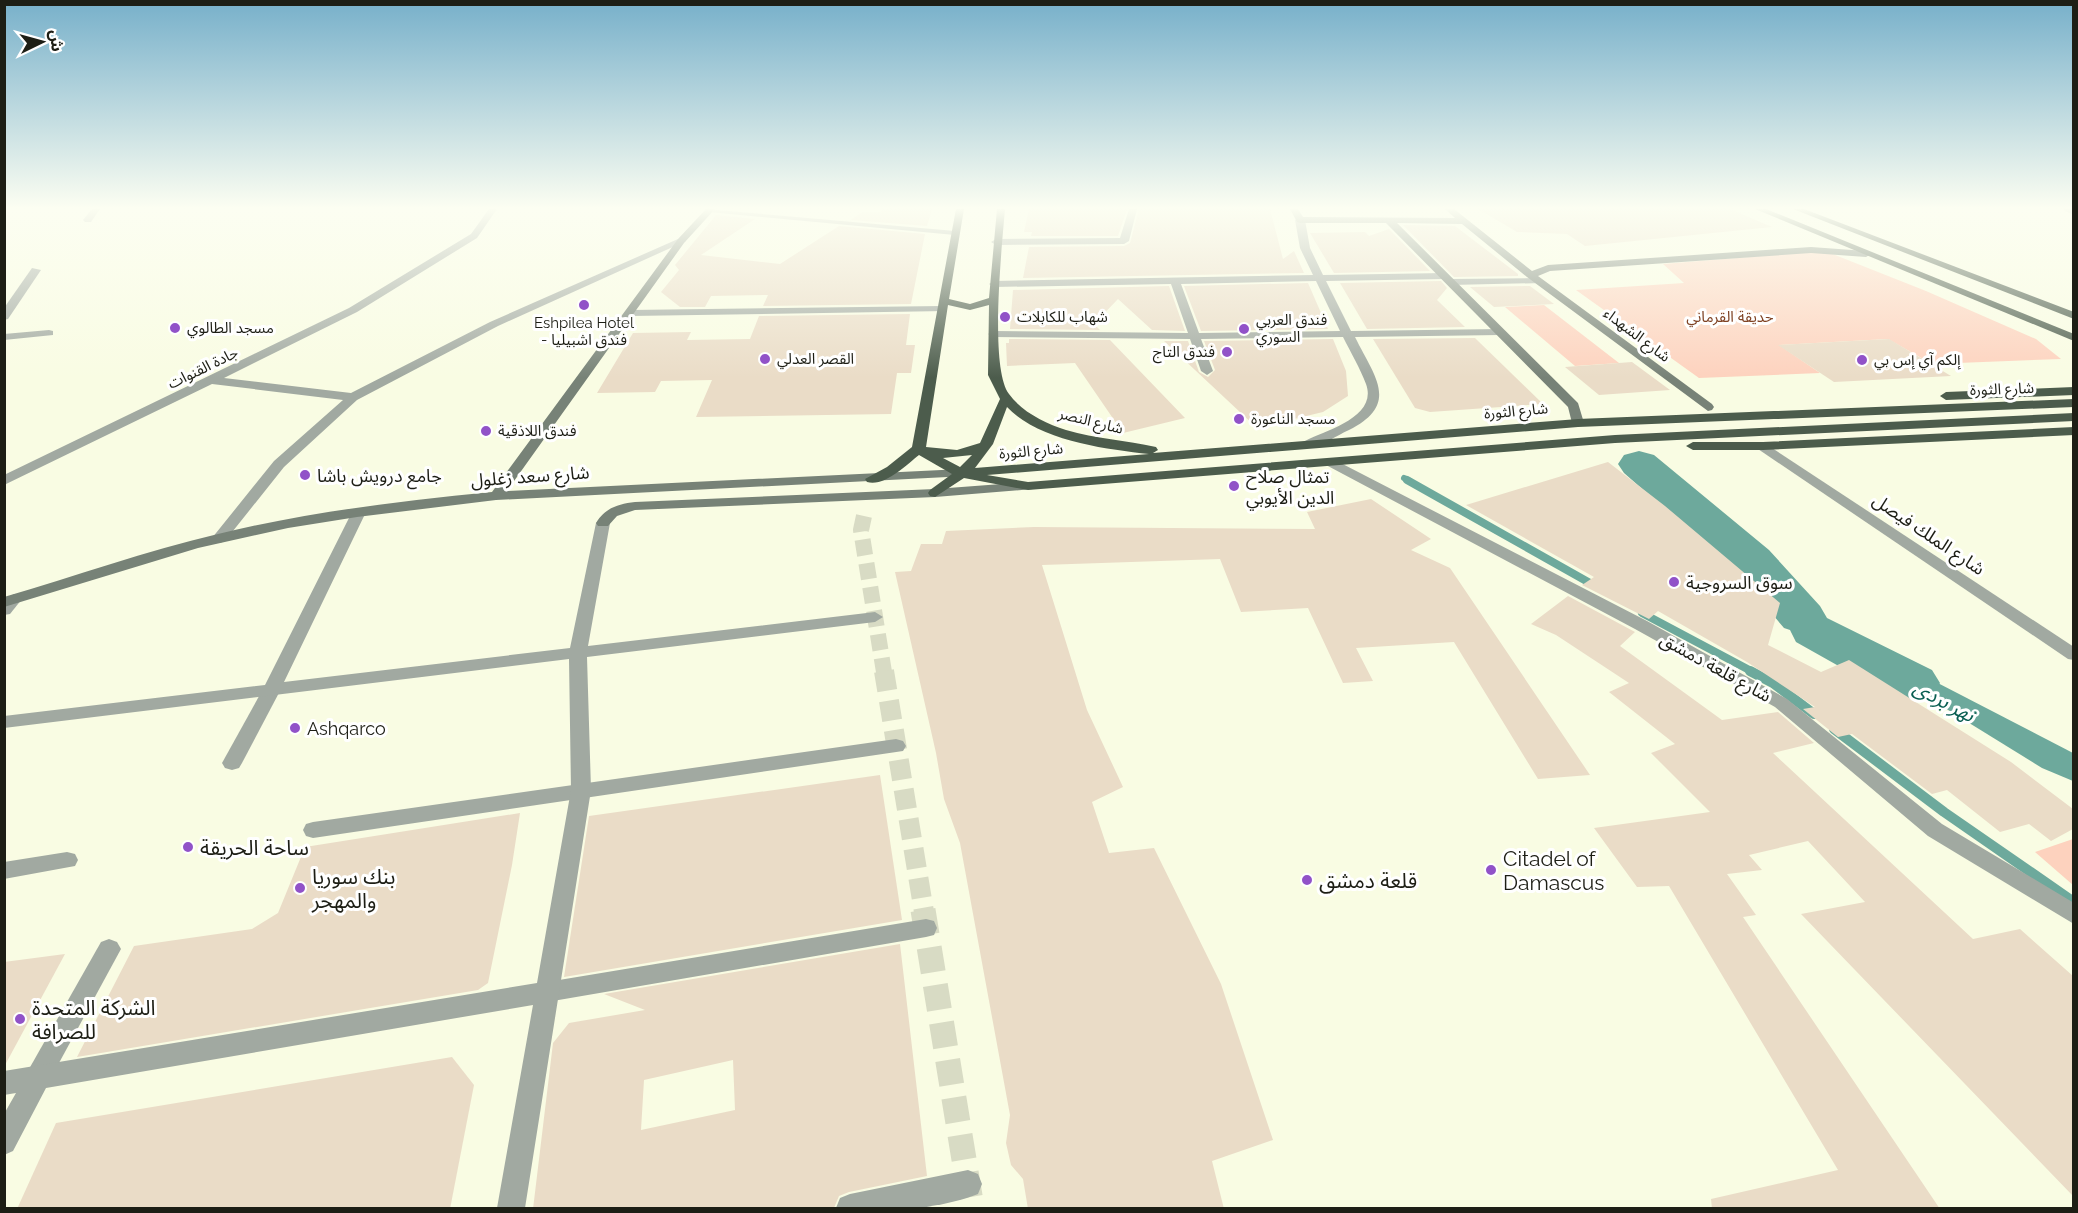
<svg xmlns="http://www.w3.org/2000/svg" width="2078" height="1213" viewBox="0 0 2078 1213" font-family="Raleway,'Noto Sans Arabic',sans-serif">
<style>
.green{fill:#fdd2be}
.water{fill:#6da99c}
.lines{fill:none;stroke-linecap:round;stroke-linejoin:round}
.stream-far2{stroke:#6da99c;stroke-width:6}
.stream-far1{stroke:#6da99c;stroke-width:8}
.stream{stroke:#6da99c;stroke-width:10}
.river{fill:#6da99c;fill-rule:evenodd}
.building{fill:#eadcc7;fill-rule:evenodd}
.pedestrian-tunnel-far2{stroke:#d8dbc4;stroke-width:16;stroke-dasharray:16 8;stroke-linecap:butt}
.pedestrian-tunnel-far1{stroke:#d8dbc4;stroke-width:20;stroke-dasharray:20 10;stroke-linecap:butt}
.pedestrian-tunnel{stroke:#d8dbc4;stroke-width:25;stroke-dasharray:25 13;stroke-linecap:butt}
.service{fill:#a1a9a1;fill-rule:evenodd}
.pedestrian{fill:#a1a9a1;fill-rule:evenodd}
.minor{fill:#a1a9a1;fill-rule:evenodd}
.tertiary{fill:#a1a9a1;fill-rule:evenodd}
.secondary{fill:#778277;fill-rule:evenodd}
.trunk{fill:#4c5c4c;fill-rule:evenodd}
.poi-dot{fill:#9152c8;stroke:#fff;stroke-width:2}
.labels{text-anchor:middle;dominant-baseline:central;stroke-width:6;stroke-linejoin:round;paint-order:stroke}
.far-poi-label{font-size:15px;fill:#1d1e15;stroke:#fff;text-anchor:start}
.far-park-label{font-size:15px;fill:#7f4223;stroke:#fff}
.far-street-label{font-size:15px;fill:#1d1e15;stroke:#fff}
.poi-label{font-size:18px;fill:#1d1e15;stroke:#fff;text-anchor:start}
.street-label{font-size:18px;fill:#1d1e15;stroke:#fff}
.water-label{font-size:20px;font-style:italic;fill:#095e52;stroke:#fff}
.near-poi-label{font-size:21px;fill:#1d1e15;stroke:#fff;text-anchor:start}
</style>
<rect width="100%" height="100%" fill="#f9fce3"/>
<g class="green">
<path d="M1825 251 1926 291 2036 339 2061 359 1932 364 1888 339 1779 345 1820 373 1699 378 1576 290 1684 283 1663 264Z"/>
<path d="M1544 305 1619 363 1575 366 1505 307Z"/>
<path d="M2073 839H2074L2073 885 2035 852Z"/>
</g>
<path class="water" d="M1872 649 2073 753V781L2042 768 1851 650Z"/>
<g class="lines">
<path class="stream-far2" d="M1404 478 1410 481"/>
<g class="stream-far1">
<path d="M1407 480 1597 587"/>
<path d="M1642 613 1753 672"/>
</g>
<g class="stream">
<path d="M1750 671 1773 683 1814 714"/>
<path d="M1834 729 1944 812 2074 902"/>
</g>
<path class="river" d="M1639 451 1654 455 1769 550 1820 606 1827 618 1932 670 1940 683 1932 696 1912 701 1892 696 1796 642 1790 630 1784 628 1735 570 1624 473 1618 464 1624 455Z"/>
</g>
<g class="building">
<path d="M882 209H932L927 226 851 220 862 212H881Z"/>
<path d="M1029 209H1127L1118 236H1031L1032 232H1024Z"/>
<path d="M1139 209H1270L1283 259 1294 251 1304 273 1023 278 1029 247 1124 246 1130 243Z"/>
<path d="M1478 209H1730L1772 227 1585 246 1567 234 1517 232Z"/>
<path d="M716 215 755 219 701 255 780 264 839 226 925 234 911 304 763 306 768 295 711 296 705 307H680L661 292 679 270 675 265Z"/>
<path d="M1403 225 1455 226 1518 274V276L1454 277Z"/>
<path d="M1389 229 1430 271 1334 273 1310 233 1365 232 1369 236Z"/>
<path d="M1441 281 1447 288 1437 300 1465 327 1367 329 1340 283Z"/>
<path d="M1308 283 1328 329 1201 331 1184 286Z"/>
<path d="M1169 286 1185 331 1152 330 1118 299 1094 324 1100 330 1010 329 1013 290Z"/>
<path d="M1530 286 1554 304 1494 307 1470 287Z"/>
<path d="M910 314 906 345H915L911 373H897L891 414 696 417 712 380 661 381 655 392 597 393 633 333 691 332 687 340 750 339 759 316Z"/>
<path d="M1475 338 1543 404 1430 412 1415 408 1373 339Z"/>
<path d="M1009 339 1110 340 1185 418 1123 433 1075 363 1007 366 1006 343H1009Z"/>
<path d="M1333 339 1346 371 1348 396 1323 412 1257 428 1164 341H1188L1199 372 1208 377 1215 370 1204 341Z"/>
<path d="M1889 339 1951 376 1834 382 1778 345Z"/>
<path d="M1632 362 1670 390 1599 395 1565 367Z"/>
<path d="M1608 462 1665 506 1780 603 1768 645 1821 672 1849 660 2011 762 2073 809V829L2051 841 2029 824 2000 832 1947 790 1932 794 1852 734 1838 737 1803 709 1815 707 1747 662 1658 611 1649 619 1582 585 1594 577 1466 505Z"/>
<path d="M1371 499 1431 539 1411 550 1450 568 1590 775 1538 779 1454 642 1356 648 1373 681 1343 683 1308 608 1241 612 1220 559 1042 565 1087 710 1123 787 1092 802 1109 853 1154 848 1221 984 1273 1140 1212 1161 1224 1209H1028L1023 1179 1011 1165 1006 1143 1010 1115 960 843 944 799 936 753 895 572 911 571 921 544H942L946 531 1034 527 1315 529 1307 512Z"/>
<path d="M1568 596 1635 632 1620 646 1722 720 1778 712 1814 743 1773 753 1973 939 2020 929 2073 976V1196L1801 914 1865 902 1808 841 1749 855 1762 870 1727 874 1756 915 1743 917 1940 1209H1712L1711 1199 1838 1170 1669 886 1637 887 1594 828 1710 812 1651 753 1675 744 1609 692 1629 683 1556 635 1531 624Z"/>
<path d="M880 775 902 920 564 977 589 816Z"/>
<path d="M520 813 512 865 488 983 478 990 77 1057 134 946 252 929 278 913 305 847Z"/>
<path d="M900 944 927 1176 849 1192 839 1196 834 1208 830 1209H533L553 1043 569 1023 645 1010 604 994ZM733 1060 735 1110 641 1130 644 1080Z"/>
<path d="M65 954 4 1067V962Z"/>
<path d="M452 1057 474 1085 450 1209H17L56 1123Z"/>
</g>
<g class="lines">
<path class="pedestrian-tunnel-far2" d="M864 516 861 530 884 672"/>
<path class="pedestrian-tunnel-far1" d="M884 671 924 912"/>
<path class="pedestrian-tunnel" d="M923 910 972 1208"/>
<path class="service" d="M706 209 955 231 959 233 955 235 709 212Z"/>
<g class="pedestrian">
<path d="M272 683 278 685 281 689 242 763 239 768 232 770 225 768 222 763 263 689 266 685Z"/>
<path d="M896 739 903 741 906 746 903 751 313 838 306 836 303 830 306 824 313 822Z"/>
<path d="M67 852 75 854 78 860 75 866 4 879V862Z"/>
<path d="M926 919 934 921 937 928 934 935 926 937 547 1002 539 999 535 992 539 985 547 982Z"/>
<path d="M109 939 117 942 121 949 47 1085 38 1089 29 1085 25 1077 29 1069 101 942Z"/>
<path d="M968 1170 978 1174 982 1184 978 1194C938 1210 878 1213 836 1208L840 1198 850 1194Z"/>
</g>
<g class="minor">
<path d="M92 209H100L91 222H85L83 220Z"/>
<path d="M489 209H497L477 238 357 312 224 378 351 393 490 322 678 239 686 241 498 326 357 400 284 467 225 541 220 543 212 538 274 461 343 400 212 384 4 485V475L349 308 471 234Z"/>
<path d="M1129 209H1137L1129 241 1124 244 996 245 991 242 996 239 1120 238Z"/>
<path d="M2064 209H2074V215L2065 211Z"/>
<path d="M1300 217 1305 220 1310 248 1323 275 1444 273 1449 276 1444 279 1326 281 1351 331 1500 329 1506 332 1500 335 1355 337C1374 376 1401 404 1349 430 1336 436 1323 445 1310 448L1305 447 1303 444 1305 441C1327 430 1378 417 1366 384 1360 368 1351 353 1343 337L1201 339 1213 371 1207 375 1201 371 1190 339 994 337 988 334 994 331 1188 333 1171 284 994 287 989 284 994 281 1313 275 1300 248 1295 220ZM1316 281 1340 331 1199 333 1181 284Z"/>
<path d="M32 268 41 270 8 319 4 320V308Z"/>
<path d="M1539 278 1544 281 1543 283 1450 285 1445 282 1450 279Z"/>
<path d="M942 306 946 307V311L630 316 625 313 630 310Z"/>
<path d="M49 330 53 331V335L4 340V334Z"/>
<path d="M1331 458 1647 621 1787 699 1942 824 2074 903V924L1928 836 1775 707 1635 629 1326 465 1324 462 1326 459Z"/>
<path d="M359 508 366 512 284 682 570 648 596 523 603 519 610 523 588 646 875 612 883 617 875 622 587 657 591 790 525 1208H497L533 1005 46 1088 13 1151 4 1155V1114L16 1093 4 1095V1071L537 983 571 790 569 659 4 728V716L265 685 352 512Z"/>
<path d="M14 594 22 599 10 614 4 615V600Z"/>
</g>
<path class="tertiary" d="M1763 442 2074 647V660L2068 659 1758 449 1756 446Z"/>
<g class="secondary">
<path d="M706 209H715L684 243 507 491 962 469 969 473 967 476 496 500 357 517 288 528 198 548 4 607V597C76 576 146 551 218 534 308 512 400 501 492 492L678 239Z"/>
<path d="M1290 209H1298L1303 217 1455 218 1445 209H1454L1532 271 1548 265 1811 247 1866 251 1871 254 1866 257 1811 253 1550 271 1538 276 1712 404 1714 407 1712 410 1708 411 1527 277 1462 224 1397 223 1578 403 1584 423 1578 427 1572 423 1568 407 1386 223H1300L1297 222Z"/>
<path d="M1028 482 1035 486 1033 489 935 497 635 510 617 516 608 526H598L596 523C605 508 618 504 635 502L935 489Z"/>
</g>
<g class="trunk">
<path d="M956 209H964L949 299 970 304 989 298 997 209H1005C1002 246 989 367 1009 394 1022 412 1045 423 1066 430 1096 439 1126 440 1156 447L1158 450 1153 453 1578 419 2074 399V407L1578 427 987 475 1028 482 1615 435 2074 413V421L1615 443 1028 490 964 478 935 497 930 496 928 493 930 490 952 474 919 455C906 465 885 487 867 482L865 479 887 467 912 447ZM948 305 970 310 989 305 988 375 1000 399 980 443 957 450 926 447ZM1007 407C1039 441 1105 449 1149 454L975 468 993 444ZM972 455 960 467 943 458Z"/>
<path d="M1755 209H1766L2074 334V341Z"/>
<path d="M1793 209H1804L2074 312V319Z"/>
<path d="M2074 387V395L1946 400 1940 396 1946 392Z"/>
<path d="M2074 427V435L1763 450H1693L1686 446 1693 442H1763Z"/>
</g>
</g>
<linearGradient id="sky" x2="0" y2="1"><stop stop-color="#77b0ca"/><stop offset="0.55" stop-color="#fcfef2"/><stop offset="1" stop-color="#fcfef2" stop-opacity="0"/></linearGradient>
<rect width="2078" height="378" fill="url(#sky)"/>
<g class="poi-dot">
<circle cx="584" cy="305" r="6"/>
<circle cx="1005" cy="317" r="6"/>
<circle cx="175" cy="328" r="6"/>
<circle cx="1244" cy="329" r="6"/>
<circle cx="1227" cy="352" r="6"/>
<circle cx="765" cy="359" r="6"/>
<circle cx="1862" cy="360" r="6"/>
<circle cx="1239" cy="419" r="6"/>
<circle cx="486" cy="431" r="6"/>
<circle cx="305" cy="475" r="6"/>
<circle cx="1234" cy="486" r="6"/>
<circle cx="1674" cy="582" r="6"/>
<circle cx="295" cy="728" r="6"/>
<circle cx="188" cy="847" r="6"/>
<circle cx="1491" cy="870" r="6"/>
<circle cx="1307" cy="880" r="6"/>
<circle cx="300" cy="888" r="6"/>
<circle cx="20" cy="1019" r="6"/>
</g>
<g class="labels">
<g class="far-poi-label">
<text x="1017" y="317">شهاب للكابلات</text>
<text x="1256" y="320">فندق العربي<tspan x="1256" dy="17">السوري</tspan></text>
<text x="584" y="323" text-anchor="middle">Eshpilea Hotel<tspan x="584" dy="17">- فندق اشبيليا</tspan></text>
<text x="187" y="328">مسجد الطالوي</text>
<text x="1215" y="352" text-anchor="end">فندق التاج</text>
<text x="777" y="359">القصر العدلي</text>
<text x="1874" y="360">إلكم آي إس بي</text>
<text x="1251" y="419">مسجد الناعورة</text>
<text x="498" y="431">فندق اللاذقية</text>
</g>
<g class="far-park-label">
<text x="1730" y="317">حديقة القرماني</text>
</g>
<g class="far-street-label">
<text transform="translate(1637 335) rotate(37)">شارع الشهداء</text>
<text transform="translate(203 368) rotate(-26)">جادة القنوات</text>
<text transform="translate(2002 389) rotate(-2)">شارع الثورة</text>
<text transform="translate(1516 411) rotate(-5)">شارع الثورة</text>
<text transform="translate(1091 421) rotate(14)">شارع النصر</text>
<text transform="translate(1031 451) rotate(-5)">شارع الثورة</text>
</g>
<g class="poi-label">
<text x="317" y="475">جامع درويش باشا</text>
<text x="1246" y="476">تمثال صلاح<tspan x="1246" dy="21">الدين الأيوبي</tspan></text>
<text x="1686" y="582">سوق السروجية</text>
<text x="307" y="728">Ashqarco</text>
</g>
<g class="street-label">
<text transform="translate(530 476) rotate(-4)">شارع سعد زغلول</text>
<text transform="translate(1929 534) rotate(34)">شارع الملك فيصل</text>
<text transform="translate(1716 667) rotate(29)">شارع قلعة دمشق</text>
</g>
<g class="water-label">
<text transform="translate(1944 701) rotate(28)">نهر بردى</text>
</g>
<g class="near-poi-label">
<text x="200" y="847">ساحة الحريقة</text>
<text x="1503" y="858">Citadel of<tspan x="1503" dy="24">Damascus</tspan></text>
<text x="312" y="876">بنك سوريا<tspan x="312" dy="24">والمهجر</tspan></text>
<text x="1319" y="880">قلعة دمشق</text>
<text x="32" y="1007">الشركة المتحدة<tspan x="32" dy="24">للصرافة</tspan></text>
</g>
</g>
<rect width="2078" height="1213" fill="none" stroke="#1d1e15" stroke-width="12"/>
<g transform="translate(42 42) rotate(85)" stroke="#ffffff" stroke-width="4.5" paint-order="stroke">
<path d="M0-4.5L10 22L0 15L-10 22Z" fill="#1d1e15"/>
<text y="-9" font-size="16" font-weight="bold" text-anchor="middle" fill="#1d1e15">ش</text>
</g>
</svg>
